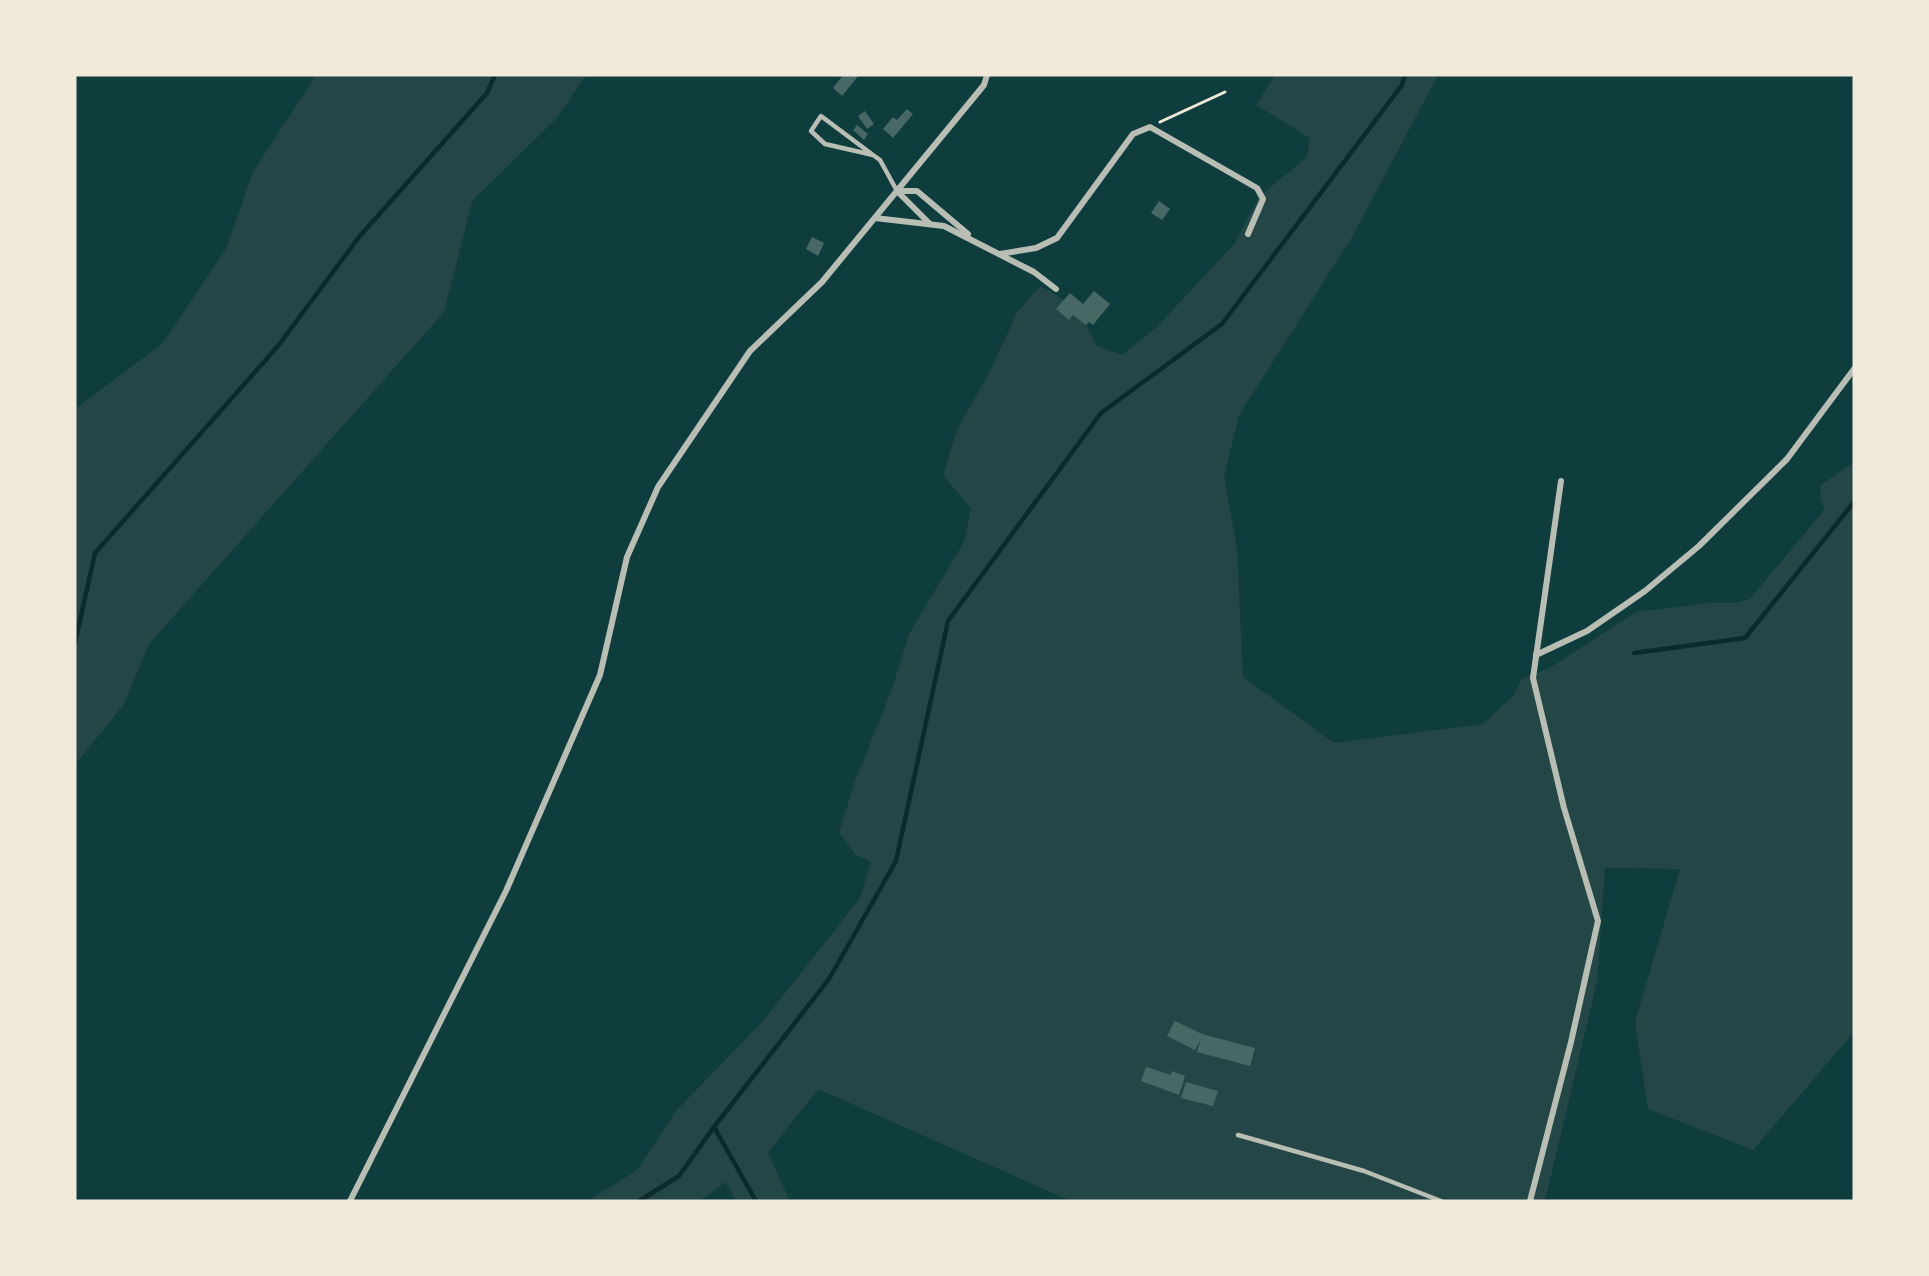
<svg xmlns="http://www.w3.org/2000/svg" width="1929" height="1276" viewBox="0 0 1929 1276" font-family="'Playfair Display',serif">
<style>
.green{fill:#244646}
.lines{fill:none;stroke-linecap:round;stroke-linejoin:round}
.stream{stroke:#0a2a2b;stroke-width:4.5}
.building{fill:#486865}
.path{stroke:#f1e9da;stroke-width:3}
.service{stroke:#b8beb3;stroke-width:4.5}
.minor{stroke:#b8beb3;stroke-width:6}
</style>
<rect width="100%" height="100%" fill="#0f3d3e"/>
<g class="green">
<path d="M316 75H586L556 119 472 201 444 312 149 644 124 704 75 765V409L162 344 226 249 253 172Z"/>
<path d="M1275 75H1438L1352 237 1239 415 1224 477 1237 548 1243 677 1334 743 1483 724 1513 696 1522 679 1551 667 1636 612 1709 603H1735L1750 599 1825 509 1820 499 1821 485 1854 462V1032L1753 1150 1648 1109 1635 1022 1680 869 1605 868 1597 982 1545 1201H1071L818 1089 768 1153 790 1201H736L726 1182 699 1201H588L637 1170 676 1111 764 1020 860 898 871 862 855 854 839 833 854 784 892 689 909 634 964 542 971 508 943 475 957 430 990 371 1017 313 1040 286C1072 303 1082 312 1097 346L1122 355 1158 326 1235 243 1259 197 1307 157 1310 138 1256 105Z"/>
</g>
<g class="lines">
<g class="stream">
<path d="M75 643 95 553 278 346 359 237 487 93 495 75"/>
<path d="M1634 653 1745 638 1854 502"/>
<path d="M639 1201 679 1176 714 1127"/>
<path d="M756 1201 714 1127 829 979 896 861 948 621 1101 413 1222 324 1402 85 1405 75"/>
</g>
</g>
<g class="building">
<path d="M843 75H859L842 96 833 88Z"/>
<path d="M907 109 913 114 893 138 883 129 893 117 897 120Z"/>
<path d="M865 111 874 124 867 129 858 116Z"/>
<path d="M857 125 868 134 864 140 853 130Z"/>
<path d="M1159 201 1170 209 1162 220 1151 213Z"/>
<path d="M812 237 824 243 818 256 806 249Z"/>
<path d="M1094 291 1110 304 1093 325 1089 322 1086 325 1073 315 1069 320 1056 309 1070 293 1083 304Z"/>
<path d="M1175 1021 1202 1034 1255 1048 1250 1066 1197 1052 1201 1039 1195 1050 1167 1036Z"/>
<path d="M1146 1067 1171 1075 1172 1071 1185 1076 1179 1095 1141 1081Z"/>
<path d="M1186 1082 1218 1091 1213 1106 1181 1098Z"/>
</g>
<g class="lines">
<path class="path" d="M1160 122 1225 92"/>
<g class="service">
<path d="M873 155 825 144 811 131 821 116 873 155 880 160 897 191"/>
<path d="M1238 1135 1364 1171 1441 1201"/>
</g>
<g class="minor">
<path d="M897 191H917L968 234"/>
<path d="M897 191 930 224"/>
<path d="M875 218 944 226 1034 272 1056 289"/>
<path d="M1000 254 1036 248 1057 238 1133 134 1150 127 1257 188 1263 199 1248 234"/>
<path d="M1536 655 1587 631 1645 591 1699 546 1787 459 1854 369"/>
<path d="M350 1201 506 891 600 675 627 557 658 487 750 351 822 282 984 85 987 75"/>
<path d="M1530 1201 1571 1042 1598 921 1564 808 1533 678 1561 481"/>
</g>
</g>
<rect width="1929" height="1276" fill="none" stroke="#f1e9da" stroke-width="153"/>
</svg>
